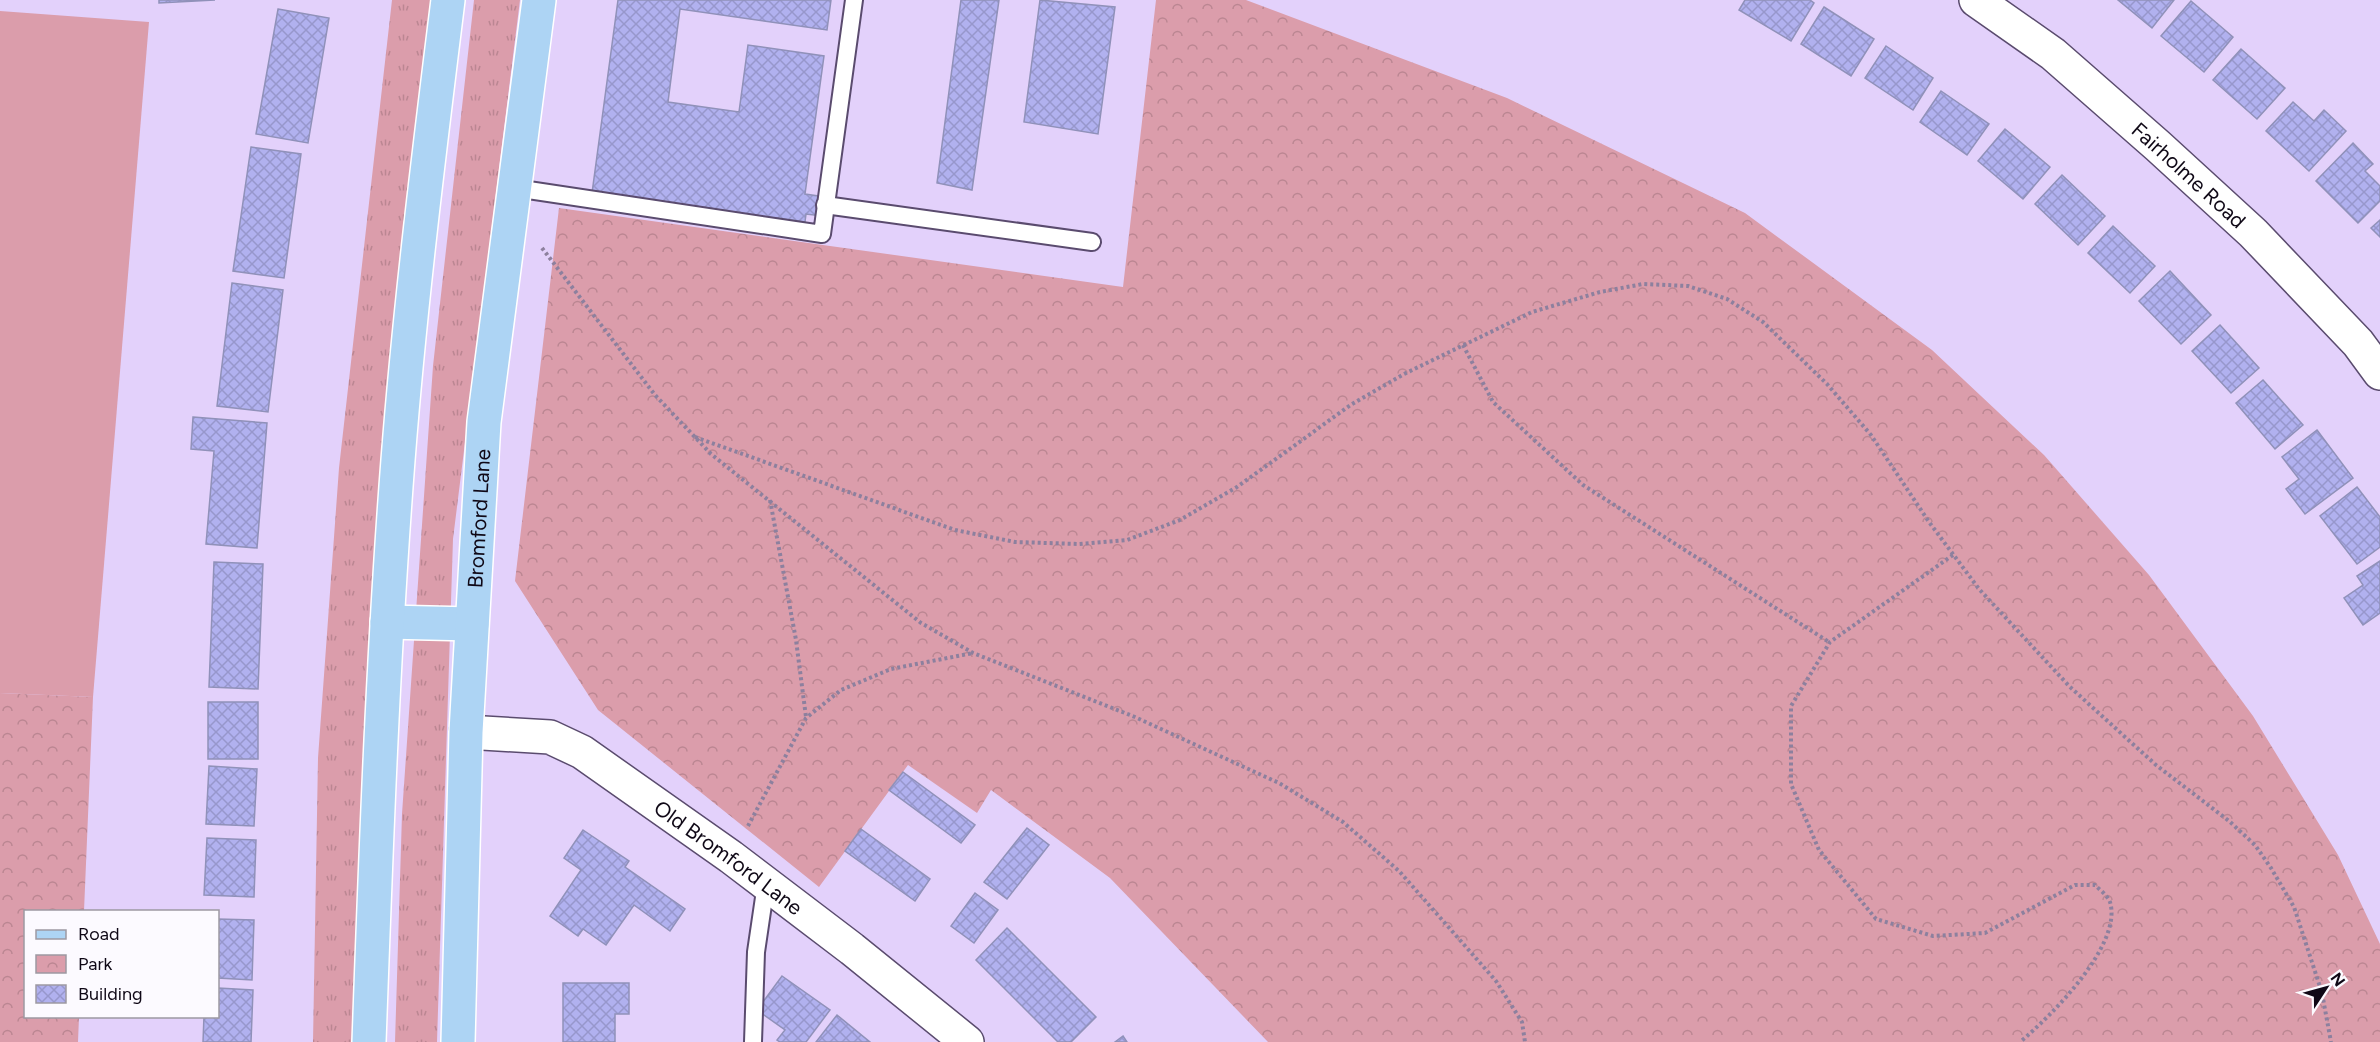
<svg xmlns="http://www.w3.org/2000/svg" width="2380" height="1042" viewBox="0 0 2380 1042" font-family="Figtree,sans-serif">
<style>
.grass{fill:url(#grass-tufts)}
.park{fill:url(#park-crowns)}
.garden{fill:#db9dab}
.building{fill:url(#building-cross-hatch);stroke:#9091b9;stroke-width:1.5}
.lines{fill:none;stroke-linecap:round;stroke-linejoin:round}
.lane-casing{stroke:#5a4b6e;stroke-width:20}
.street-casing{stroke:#5a4b6e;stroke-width:36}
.primary-casing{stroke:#fff;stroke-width:36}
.path{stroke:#8d809e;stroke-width:4;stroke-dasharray:3 3;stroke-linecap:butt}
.lane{stroke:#fff;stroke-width:16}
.street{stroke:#fff;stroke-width:33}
.primary{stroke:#add4f4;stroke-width:33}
.labels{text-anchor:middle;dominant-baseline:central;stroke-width:4.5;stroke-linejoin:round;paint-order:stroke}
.street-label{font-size:21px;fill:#0f0816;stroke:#fcfaff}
</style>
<defs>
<pattern id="grass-tufts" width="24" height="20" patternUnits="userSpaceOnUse" patternTransform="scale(1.5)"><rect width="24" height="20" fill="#db9dab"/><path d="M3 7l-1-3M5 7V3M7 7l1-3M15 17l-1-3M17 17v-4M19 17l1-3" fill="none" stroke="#bb8692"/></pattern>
<pattern id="park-crowns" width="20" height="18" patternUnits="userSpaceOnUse" patternTransform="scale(1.5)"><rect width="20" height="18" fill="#db9dab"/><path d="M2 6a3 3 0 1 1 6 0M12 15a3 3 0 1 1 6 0" fill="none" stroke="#bb8692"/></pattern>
<pattern id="building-cross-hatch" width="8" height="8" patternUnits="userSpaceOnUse" patternTransform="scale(1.5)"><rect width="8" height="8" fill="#b1b1ef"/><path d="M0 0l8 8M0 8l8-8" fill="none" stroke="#9797cc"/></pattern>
</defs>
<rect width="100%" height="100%" fill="#e3d1fb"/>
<g class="grass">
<path d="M392 0H433L423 64 397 301 355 1042H313L318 758 339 468Z"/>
<path d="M474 0H520L453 539 437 1042H395L402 814 433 366Z"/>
</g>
<g class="park">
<path d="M1156 0H1246L1507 98 1745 213 1932 350 2044 455 2149 575 2253 716 2338 855 2380 944V1042H1268L1110 878 991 790 977 813 908 765 819 887 598 710 515 581 559 208 1123 287Z"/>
<path d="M0 693 93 697 84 911 26 912V1016L79 1017 78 1042H0Z"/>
</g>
<path class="garden" d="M0 11 149 22 93 697 0 693Z"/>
<g class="building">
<path d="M159 0H215L159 3Z"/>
<path d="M618 0H831L827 30 680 9 668 102 739 112 748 45 824 56 805 194 825 197 822 216 806 214 805 222 592 193Z"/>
<path d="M961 0H999L972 190 937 183Z"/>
<path d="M1040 0 1115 7 1098 134 1024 122Z"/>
<path d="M1745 0H1810L1814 3 1791 41 1739 10Z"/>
<path d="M2118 0H2174L2152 28Z"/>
<path d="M2191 1 2233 37 2204 72 2161 36Z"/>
<path d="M1824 7 1874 39 1851 76 1801 44Z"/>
<path d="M278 9 329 18 308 143 256 134Z"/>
<path d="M1886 46 1933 78 1913 110 1865 78Z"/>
<path d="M2241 49 2285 88 2257 119 2213 80Z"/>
<path d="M1941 91 1989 124 1967 155 1920 122Z"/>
<path d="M2293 102 2314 121 2324 110 2346 131 2309 171 2266 131Z"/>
<path d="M2005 129 2050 167 2023 199 1978 161Z"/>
<path d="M2353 143 2373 164 2365 171 2380 186V201L2358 223 2316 181Z"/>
<path d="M251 147 301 154 284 278 233 271Z"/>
<path d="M2062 175 2105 216 2078 245 2035 204Z"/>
<path d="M2380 220V237L2371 228Z"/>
<path d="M2113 226 2155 266 2130 293 2088 253Z"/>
<path d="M2170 271 2211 315 2181 344 2139 301Z"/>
<path d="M232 283 283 290 268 412 217 406Z"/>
<path d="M2220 325 2259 368 2231 393 2192 351Z"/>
<path d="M2263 380 2303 425 2275 449 2236 403Z"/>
<path d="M193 417 267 423 257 548 206 544 214 451 191 449Z"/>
<path d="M2317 430 2353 478 2305 514 2286 489 2299 479 2282 457Z"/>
<path d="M2357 487 2380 517V547L2357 564 2320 516Z"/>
<path d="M2380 561V613L2363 625 2344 598 2363 585 2357 576Z"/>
<path d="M214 562 263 564 258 689 209 687Z"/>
<rect x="208" y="702" width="50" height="57"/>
<path d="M209 766 257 769 254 826 206 824Z"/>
<path d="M903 772 975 825 961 843 889 790Z"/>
<path d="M1027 828 1049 845 1007 899 984 882Z"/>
<path d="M861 829 930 879 915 901 845 851Z"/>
<path d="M583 830 629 861 625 867 685 909 670 931 634 905 606 945 583 929 578 936 550 916 581 870 564 858Z"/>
<path d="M207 838 256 840 254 897 204 895Z"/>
<path d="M975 893 998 910 974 943 951 926Z"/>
<path d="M218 919 254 920 252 980 218 978Z"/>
<path d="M1007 928 1096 1017 1071 1042H1058L976 960Z"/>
<path d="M782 976 830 1010 806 1042H780L777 1040 785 1030 757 1010Z"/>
<path d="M563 983H629V1014H615V1042H563Z"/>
<path d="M218 988 253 990 251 1042H203L204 1016H218Z"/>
<path d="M837 1015 870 1042H816Z"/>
<path d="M1123 1036 1127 1042H1115Z"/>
</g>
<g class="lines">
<g class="lane-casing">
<g id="lane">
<path d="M515 188 822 234 854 0"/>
<path d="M825 205 1092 242"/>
<path d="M753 1042 756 952 766 884"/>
</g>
</g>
<g class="street-casing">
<g id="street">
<path id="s1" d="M1976 0 2053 54 2158 146 2253 233 2358 343 2380 373"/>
<path id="s2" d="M466 732 550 737 582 752 731 857 852 949 967 1042"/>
</g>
</g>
<g class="primary-casing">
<g id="primary">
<path d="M387 622 472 624"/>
<path d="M369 1042C376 848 383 654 398 460 410 306 429 153 448 0"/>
<path id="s3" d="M458 1042 466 732 484 422 539 0"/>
</g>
</g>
<g class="path">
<path d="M542 248 655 395 711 454 921 623 973 653 1135 717 1279 783 1343 822 1399 871 1496 981 1522 1022 1525 1042"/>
<path d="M1463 345 1493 402 1583 485 1829 642"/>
<path d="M695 437 955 530 1015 542 1079 544 1127 540 1180 520 1237 487 1352 404 1404 374 1532 312 1600 292 1643 284 1688 286 1727 299 1763 322 1827 384 1871 435 1929 522 1979 589 2070 687 2156 765 2229 821 2255 845 2271 868 2294 907 2322 993 2331 1042"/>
<path d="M770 500 796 640 806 717"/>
<path d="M1953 555 1830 642 1791 706V784L1819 850 1876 919 1933 936 1985 933 2075 885H2095C2100 890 2108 896 2110 902 2123 945 2050 1017 2020 1042"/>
<path d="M748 826 806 718 841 690 891 669 973 653"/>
</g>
<use href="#lane" class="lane"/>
<use href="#street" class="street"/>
<use href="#primary" class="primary"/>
</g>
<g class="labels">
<g class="street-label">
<text stroke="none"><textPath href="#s1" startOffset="276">Fairholme Road</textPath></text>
<text stroke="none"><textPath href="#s3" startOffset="524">Bromford Lane</textPath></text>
<text stroke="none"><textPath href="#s2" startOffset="300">Old Bromford Lane</textPath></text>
</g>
</g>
<rect x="24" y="910" width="195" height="108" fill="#fcfaff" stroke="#9d99a2" stroke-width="1.5"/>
<rect x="36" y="930" width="30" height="9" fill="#add4f4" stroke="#9d99a2" stroke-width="1.5"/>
<text x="78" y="940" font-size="18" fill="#0f0816">Road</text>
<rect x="36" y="955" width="30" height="18" fill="url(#park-crowns)" stroke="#9d99a2" stroke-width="1.5"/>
<text x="78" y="970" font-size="18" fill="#0f0816">Park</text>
<rect x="36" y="985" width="30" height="18" fill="url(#building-cross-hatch)" stroke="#9d99a2" stroke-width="1.5"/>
<text x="78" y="1000" font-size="18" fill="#0f0816">Building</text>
<g transform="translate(2326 988) rotate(54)" stroke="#fcfaff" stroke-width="4.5" paint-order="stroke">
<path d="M0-4.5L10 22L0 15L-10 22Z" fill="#0f0816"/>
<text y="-9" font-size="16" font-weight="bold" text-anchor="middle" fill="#0f0816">N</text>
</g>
</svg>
